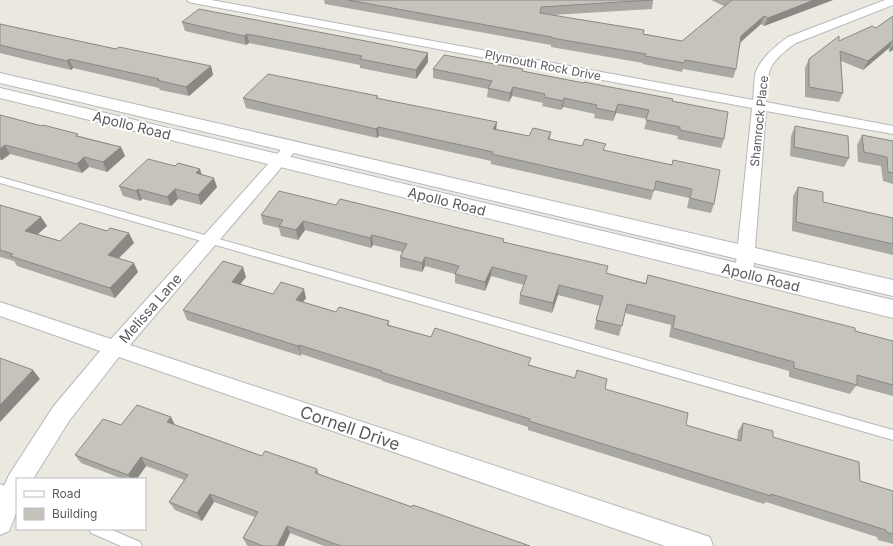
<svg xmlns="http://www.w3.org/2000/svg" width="893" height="546" viewBox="0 0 893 546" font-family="Inter,sans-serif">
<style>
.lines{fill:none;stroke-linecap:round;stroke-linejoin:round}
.service-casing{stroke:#b5b7bc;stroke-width:2}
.minor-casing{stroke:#b5b7bc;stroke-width:2}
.tertiary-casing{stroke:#b5b7bc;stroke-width:2}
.service{fill:#fff;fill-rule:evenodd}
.minor{fill:#fff;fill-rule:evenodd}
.tertiary{fill:#fff;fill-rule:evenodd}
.wall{fill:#aaa8a3}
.shaded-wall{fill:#8b8884}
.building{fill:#c6c3bd;stroke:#8b8884}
.labels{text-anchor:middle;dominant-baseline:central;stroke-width:4;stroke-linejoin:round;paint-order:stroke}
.far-street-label{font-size:12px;fill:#585b60;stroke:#fff}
.street-label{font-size:14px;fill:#585b60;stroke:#fff}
.near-street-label{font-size:17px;fill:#585b60;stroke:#fff}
</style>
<rect width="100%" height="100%" fill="#ebe9df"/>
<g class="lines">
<g class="service-casing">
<g id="service">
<path d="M0 177 893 430V440L0 183Z"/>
<path d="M0 484 17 491V503L0 496Z"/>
<path d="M89 529H110L140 542 142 546H121L91 533Z"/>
</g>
</g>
<g class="minor-casing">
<g id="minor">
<path d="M187 0H211L753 100C754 92 754 83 755 75 758 61 776 45 788 37L885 0H893V5L796 43C786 50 772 60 769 73 766 82 767 93 766 102L893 126V134L766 111 753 273 750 278 744 280 738 278 735 273 752 108 193 3 189 2Z"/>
<path d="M292 141 297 143 299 146 297 149 130 345 701 534 710 537 713 546H665L119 357 69 421 33 479H17V511L9 531 0 535V495L9 475 53 407 100 351 0 316V302L111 339 287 143Z"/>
</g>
</g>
<g class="tertiary-casing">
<g id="tertiary">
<path d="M0 73 893 280V296L0 83Z"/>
<path d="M0 88 893 300V318L0 98Z"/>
</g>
</g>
<use href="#service" class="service"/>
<use href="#minor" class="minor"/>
<use href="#tertiary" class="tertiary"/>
</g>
<g class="wall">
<path d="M324 0H653L652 9 552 15 644 30 643 34 682 41 724 6 711 0H833L764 26 761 24 740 43 736 69 733 78 683 69 682 72 643 64V63L551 47V45L325 4Z"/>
<path d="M893 16V50L889 52V48L863 70 841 61 843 93 839 102 805 97V68L809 59 839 41 876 28Z"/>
<path d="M182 22 428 53V62L416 79 360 68V65L249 43 246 45 185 31Z"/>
<path d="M0 24 116 49 211 66 213 75 189 96 160 90 159 88 73 68 71 70 32 61 0 53Z"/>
<path d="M433 69 523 71 672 101 724 139 721 148 677 139 678 136 644 129 647 119 616 113 613 121 594 118 595 114 563 107 561 110 542 106 543 103 512 96 509 102 487 97 488 89 433 78Z"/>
<path d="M378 96V98L496 129 529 136 551 132 550 139 671 165 714 204 711 213 687 208 689 198 654 190 651 200 491 164V161L379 136 377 138 246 108 243 98Z"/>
<path d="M0 115 121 147 125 156 107 172 89 167 82 173 10 154 2 160H0Z"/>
<path d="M795 126 849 158 844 167 790 156 791 136Z"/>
<path d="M862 135 893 141V184L883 181 881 166 858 162 857 145Z"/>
<path d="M175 166 203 175 217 187 201 205 178 199 171 206 142 199 140 201 123 196 119 186Z"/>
<path d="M798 187 823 202 893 218V255L792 231 793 196Z"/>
<path d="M0 205 41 217 47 226 38 234 60 241 134 243 118 258 138 272 115 298 17 266 14 261 0 257Z"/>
<path d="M336 205 504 242 606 273 646 283 648 275 855 331 893 341V396L856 386 850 394 789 377V371L669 337 671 325 625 313 619 336 594 329 600 306 558 295 552 313 519 304 520 295 524 285 491 276 485 291 455 283V274L425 266 422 272 400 267V257L402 252 373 245 371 248 305 230 298 240 281 236 279 228 263 224 261 215Z"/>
<path d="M246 277 240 284 273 294 306 298 303 302 336 312 389 321V325L530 365 605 389 686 425 737 440 738 431 743 423 860 481 893 491V544L878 540 877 537 766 502 764 504 528 430V427L382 381V380L301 354V356L187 320 183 310Z"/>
<path d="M121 425H175L262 456 317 469 319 474 412 507 530 546H324L290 533 284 546H248L247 545 243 538 255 517 214 502 202 521 175 510 169 502 184 480 146 466 137 479H123L81 463 75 455Z"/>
</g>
<g class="shaded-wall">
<path d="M814 0H833L764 26 768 18Z"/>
<path d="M764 16 761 24 738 44 741 36Z"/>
<path d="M247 34 249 43 246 45 244 36Z"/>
<path d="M893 40 889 48 863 70 868 61Z"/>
<path d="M893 45V50L889 52Z"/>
<path d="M428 53V62L416 79V70Z"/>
<path d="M69 59 73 68 71 70 67 61Z"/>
<path d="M211 66 213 75 189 96 186 87Z"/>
<path d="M513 87 512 96 509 102 510 93Z"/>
<path d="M564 98 563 107 561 110 563 101Z"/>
<path d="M618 104 616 113 613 121 615 112Z"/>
<path d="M497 122 496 132 493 129Z"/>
<path d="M378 127 379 136 377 138 376 129Z"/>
<path d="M5 145 10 154 2 160 0 157V149Z"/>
<path d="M121 147 125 156 107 172 103 162Z"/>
<path d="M84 157 89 167 82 173 77 164Z"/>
<path d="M200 169 203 178 196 173Z"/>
<path d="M214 178 217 187 201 205 198 195Z"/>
<path d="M138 189 142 199 140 201 136 191Z"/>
<path d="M175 189 178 199 171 206 167 197Z"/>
<path d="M41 217 47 226 31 240 25 231Z"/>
<path d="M303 221 305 230 298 240 296 230Z"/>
<path d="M129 233 134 243 112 265 108 255Z"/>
<path d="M372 235 373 245 371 248 370 238Z"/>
<path d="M425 257V266L422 272V263Z"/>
<path d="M134 263 138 272 115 298 110 288Z"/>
<path d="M243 267 246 277 235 291 232 282Z"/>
<path d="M492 267 491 276 485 291V282Z"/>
<path d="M559 285 558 295 552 313 553 303Z"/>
<path d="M304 289 306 298 298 309 296 300Z"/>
<path d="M299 345 301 354V356L298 346Z"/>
<path d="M33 370 40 379 0 422V405Z"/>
<path d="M171 417 175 425 167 422Z"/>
<path d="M141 457 146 466 137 479H131L128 475Z"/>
<path d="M210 494 214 502 202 521 197 513Z"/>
<path d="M287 526 290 533 284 546H277Z"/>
</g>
<g class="building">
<path d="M348 0H653L541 7 540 13 644 30 643 34 682 41 732 0H731H814L768 18 764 16 741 36 736 69 685 60 684 63 645 56 646 54 552 38V37Z"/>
<path d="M199 9 428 53 416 70 360 59 362 56 247 34 244 36 182 22Z"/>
<path d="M893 16V40L868 61 840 51 843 93 809 87V59L839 36V41L872 26 876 28Z"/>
<path d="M0 24 116 49 119 47 211 66 186 87 157 80 159 79 69 59 67 61 0 45Z"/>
<path d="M444 55 523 69 522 71 584 83V82L673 99 672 101 728 112 724 139 680 130V127L646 120 649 110 618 104 615 112 596 108 597 105 564 98 563 101 544 97 545 94 513 87 510 93 488 88 492 81 433 69Z"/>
<path d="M268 74 378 96 376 98 497 122 493 129 529 136 533 128 551 132 548 139 582 146 585 139 606 144 603 150 672 165 673 160 720 170 714 204 690 198 692 189 656 181 654 191 492 154 493 152 378 127 376 129 243 98Z"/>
<path d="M0 115 42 126 43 125 78 134 76 136 121 147 103 162 84 157 77 164 5 145 0 149Z"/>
<path d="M795 126 848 136 849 158 794 147Z"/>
<path d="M862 135 893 141V173L888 172 887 157 864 152Z"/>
<path d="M148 159 175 166 178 163 200 169 196 173 214 178 198 195 175 189 167 197 138 189 136 191 119 186Z"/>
<path d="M798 187 823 192V202L893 218V244L796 222Z"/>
<path d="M279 191 336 205 340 199 504 239 503 242 608 266 606 273 646 284 648 275 855 328V331L893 341V385L857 375V385L794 368V362L673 328 675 316 627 304 622 326 596 320 603 296 559 285 553 303 520 295 527 276 492 267 485 282 455 274 459 266 425 257 422 263 400 257 407 244 372 235 370 238 303 221 296 230 279 226 283 220 261 215Z"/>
<path d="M0 205 41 217 25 231 60 241 80 223 107 231 110 228 129 233 108 255 134 263 110 288 10 256 13 254 0 250Z"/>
<path d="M223 261 243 267 232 282 273 294 281 282 304 289 296 300 336 312 339 307 389 321 387 325 431 337 435 328 531 358 528 365 575 378 577 370 607 379 605 389 688 413 686 425 741 441 743 423 773 431V437L859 462 860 481 893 491V534L886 532V530L771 494V496L529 421 530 419 381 372 382 371 299 345 298 346 183 310Z"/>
<path d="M0 358 33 370 0 405Z"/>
<path d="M137 405 171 417 167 422 262 456 265 451 317 469 315 473 412 507 413 505 530 546H341L287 526 277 546H263L243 538 258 512 210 494 197 513 169 502 188 475 141 457 128 475 75 455 103 419 121 425Z"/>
</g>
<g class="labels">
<g class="far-street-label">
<text transform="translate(543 65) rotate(11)">Plymouth Rock Drive</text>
<text transform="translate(759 121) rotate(-84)">Shamrock Place</text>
</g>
<g class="street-label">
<text transform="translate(132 125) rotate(14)">Apollo Road</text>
<text transform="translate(447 201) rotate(14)">Apollo Road</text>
<text transform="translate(761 277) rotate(14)">Apollo Road</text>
<text transform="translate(150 308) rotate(-49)">Melissa Lane</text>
</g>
<g class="near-street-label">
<text transform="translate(350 428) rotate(19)">Cornell Drive</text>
</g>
</g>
<rect x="16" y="478" width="130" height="52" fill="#ffffff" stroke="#bcbdbf"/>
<rect x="24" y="491" width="20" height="6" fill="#ffffff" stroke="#bcbdbf"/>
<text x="52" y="498" font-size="12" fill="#585b60">Road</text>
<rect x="24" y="508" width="20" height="12" fill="#c6c3bd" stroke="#bcbdbf"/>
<text x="52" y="518" font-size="12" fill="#585b60">Building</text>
</svg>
